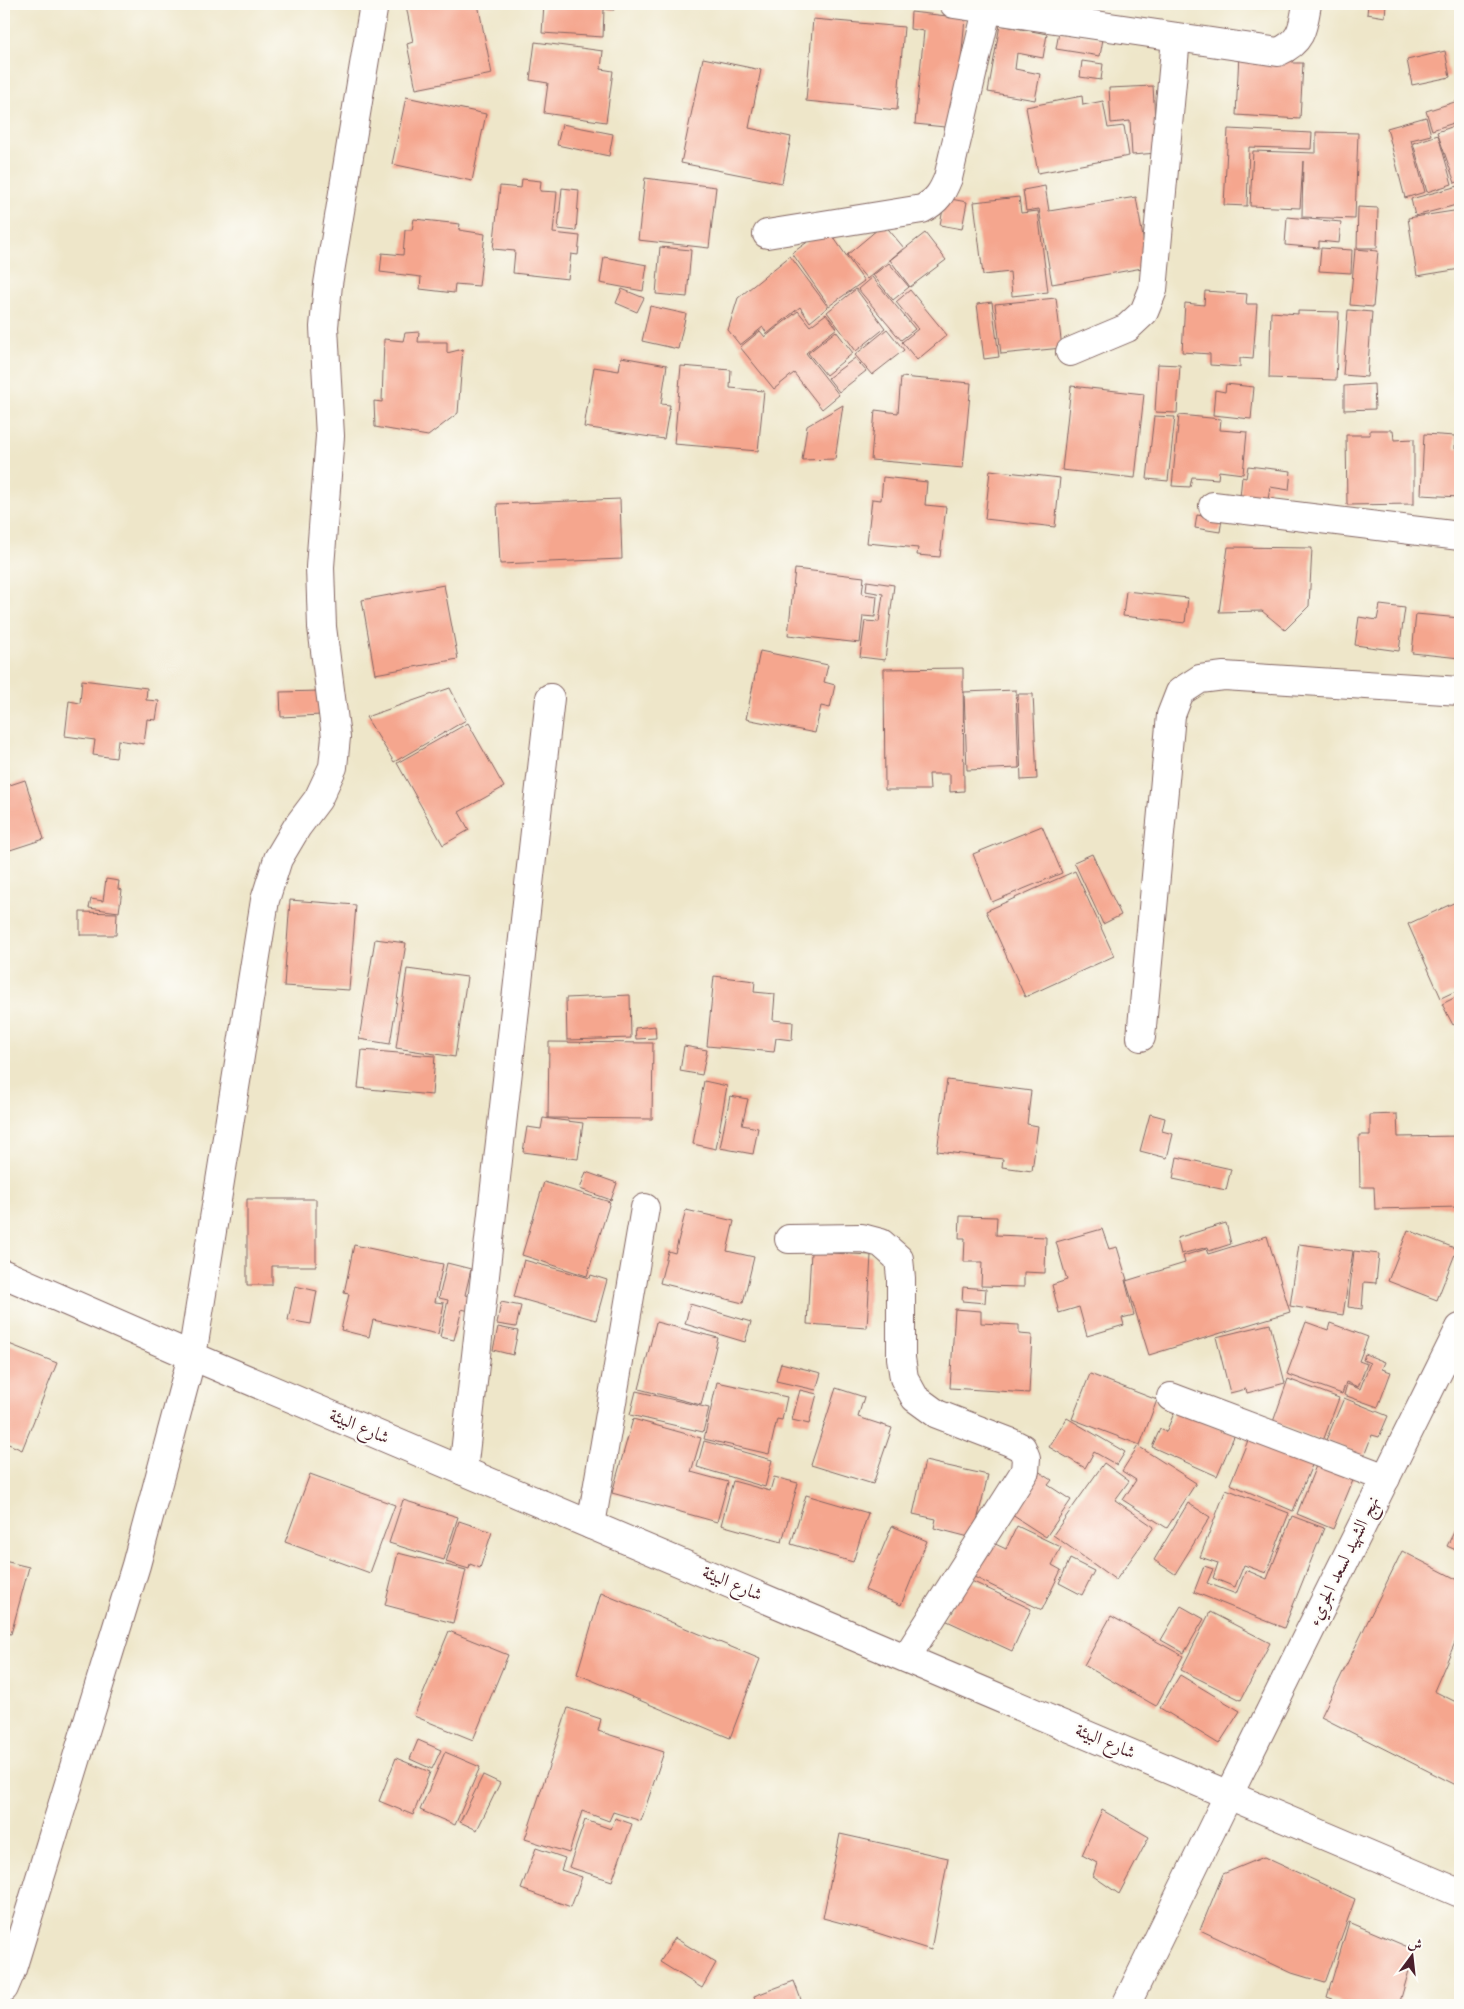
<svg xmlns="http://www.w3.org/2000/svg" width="1464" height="2009" viewBox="0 0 1464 2009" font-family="'Old Standard TT',Amiri,serif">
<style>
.building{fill:#f5a68e}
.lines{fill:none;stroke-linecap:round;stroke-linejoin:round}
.minor-casing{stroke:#836562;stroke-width:30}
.minor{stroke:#fff;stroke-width:28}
.labels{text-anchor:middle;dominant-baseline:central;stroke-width:4.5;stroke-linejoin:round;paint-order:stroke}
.street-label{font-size:18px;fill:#4a1f2b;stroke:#fdfcf7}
</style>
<rect width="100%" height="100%" fill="#fdfcf7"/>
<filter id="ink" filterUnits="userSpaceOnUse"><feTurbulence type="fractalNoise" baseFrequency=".02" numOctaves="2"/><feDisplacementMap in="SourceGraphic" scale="10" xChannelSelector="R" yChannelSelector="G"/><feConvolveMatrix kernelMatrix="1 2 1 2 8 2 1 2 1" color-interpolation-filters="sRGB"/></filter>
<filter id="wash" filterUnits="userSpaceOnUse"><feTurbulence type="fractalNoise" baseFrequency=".0096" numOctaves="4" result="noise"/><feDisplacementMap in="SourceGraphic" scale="20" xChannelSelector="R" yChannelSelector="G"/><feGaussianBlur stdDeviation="1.12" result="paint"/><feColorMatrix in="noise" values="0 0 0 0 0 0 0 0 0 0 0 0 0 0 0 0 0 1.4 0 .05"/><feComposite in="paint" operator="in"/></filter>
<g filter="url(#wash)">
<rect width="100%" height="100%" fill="#eee6c9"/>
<g id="blocks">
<g class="building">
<path d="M412 4H478L492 74 416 89 407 44 413 42 406 5Z"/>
<path d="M544 4H614V10L604 9 603 37 542 33Z"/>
<path d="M1368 4H1386L1385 17 1367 14Z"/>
<path d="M911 12 965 18 955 128 915 124 924 31 910 29Z"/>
<path d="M813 19 904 27 897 110 806 101Z"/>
<path d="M1000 25 1047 34 1043 58 1017 53 1015 69 1040 74 1035 100 988 92Z"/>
<path d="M1059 32 1103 39 1100 56 1056 49Z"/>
<path d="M535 42 603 51 601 69 613 71 606 122 544 113 548 83 530 80Z"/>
<path d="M1445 51 1450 77 1412 85 1407 60Z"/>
<path d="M1239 54 1294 56 1293 63H1303L1300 119 1236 115Z"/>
<path d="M703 58 761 70 749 128 791 137 782 183 681 163Z"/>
<path d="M1082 61 1103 64 1101 80 1080 77Z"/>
<path d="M1153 86 1157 153 1132 155 1130 121 1111 123 1109 88Z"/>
<path d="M1082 96 1083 105 1103 101 1108 128 1124 126 1129 156 1038 173 1026 107Z"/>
<path d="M406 97 486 114 472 181 392 164Z"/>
<path d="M1458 101 1460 121 1432 130 1426 111Z"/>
<path d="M1426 117 1431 135 1411 140 1425 192 1405 198 1387 128Z"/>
<path d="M562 124 613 134 609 156 557 145Z"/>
<path d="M1460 124V181L1455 183 1437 132Z"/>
<path d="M1228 129 1312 133 1311 149 1249 147 1247 206 1224 205Z"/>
<path d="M1316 132 1358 133 1355 219 1302 217 1303 161 1300 208 1250 206 1253 151 1316 153Z"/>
<path d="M1438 135 1452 184 1427 192 1413 143Z"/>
<path d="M645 178 716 187 709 248 638 240Z"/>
<path d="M522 179 541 181 540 191 557 192 553 233 580 236 578 255 571 254 568 279 513 273 515 251 493 249 500 186 521 188Z"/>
<path d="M1045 186 1049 211 1136 197 1148 267 1052 284 1039 209 1026 211 1023 190Z"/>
<path d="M1458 186 1460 204 1415 216 1411 199Z"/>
<path d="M562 188 579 190 576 231 558 229Z"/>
<path d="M1019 197 1021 213 1038 211 1048 292 1012 296 1010 272 983 275 974 202Z"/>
<path d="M945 198 967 202 962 229 940 225Z"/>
<path d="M1358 207 1378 208 1377 248H1357Z"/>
<path d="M1460 210V269L1417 276 1408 218Z"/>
<path d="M1287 217 1341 222 1339 243 1319 241V248L1285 245Z"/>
<path d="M414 219 460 224 459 230 485 234 479 286 455 284 454 293 420 289 421 277 380 272 382 253 403 255 405 230H412Z"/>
<path d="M884 224 904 248 867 279 847 255Z"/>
<path d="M827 228 864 281 829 306 792 253Z"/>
<path d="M925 233 946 260 910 287 890 260Z"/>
<path d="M660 247 691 250 687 297 656 294Z"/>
<path d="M1321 248 1352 250 1351 273 1319 271Z"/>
<path d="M1355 249 1378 251 1373 307 1350 305Z"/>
<path d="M790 256 828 307 810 322 800 307 767 334 763 327 740 345 728 330 738 298Z"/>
<path d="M604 257 647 265 643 291 600 283Z"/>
<path d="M889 263 909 287 893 300 873 275Z"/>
<path d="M872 277 915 329 901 340 858 289Z"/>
<path d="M622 289 644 298 637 312 616 303Z"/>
<path d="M856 289 885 328 856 351 827 312Z"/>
<path d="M910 290 947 335 917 360 902 342 918 329 896 302Z"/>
<path d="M1205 291 1247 294 1246 304H1257L1253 359 1240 358V367L1210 365V354L1182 352 1185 303 1204 305Z"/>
<path d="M1056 298 1062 348 1001 354 995 304Z"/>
<path d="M992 302 999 357 984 359 977 304Z"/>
<path d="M650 306 686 314 678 349 642 341Z"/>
<path d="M1348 310 1372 312 1367 377 1343 375Z"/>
<path d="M798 311 810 326 826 314 837 328 806 353 839 395 822 409 794 373 774 389 740 347 760 331 765 337Z"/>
<path d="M1298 311 1339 312 1336 380 1269 378 1271 312 1298 314Z"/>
<path d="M887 329 904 350 872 375 855 355Z"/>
<path d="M836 331 853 353 826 375 808 353Z"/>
<path d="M419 332 418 342H447V353L463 349 458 413 428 436 375 427 374 401 382 402 384 339 403 341 405 333Z"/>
<path d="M621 357 667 365 661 404 670 405 664 439 584 427 594 367 619 371Z"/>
<path d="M855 358 866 371 839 392 828 378Z"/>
<path d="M1158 364 1180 365 1177 413 1155 412Z"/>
<path d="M681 366 731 370 730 388 764 391 758 451 674 444Z"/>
<path d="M901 377 971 383 963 468 871 460 875 410 898 413Z"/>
<path d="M1226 384 1254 387 1251 419 1213 415 1215 390 1225 392Z"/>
<path d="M1374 384 1375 409 1344 410V386Z"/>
<path d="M1071 386 1144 394 1135 478 1062 470Z"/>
<path d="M843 405 835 459 802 460 807 426Z"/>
<path d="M1179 415 1221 419 1220 430 1247 432 1243 474 1219 471 1218 479 1192 477 1190 487 1172 486Z"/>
<path d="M1154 416 1175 417 1168 481 1147 479Z"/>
<path d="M1370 430H1393L1394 440 1414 439V504L1347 505 1346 435H1370Z"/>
<path d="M1424 434 1455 436V449H1460V497L1421 495Z"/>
<path d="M1248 466 1291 471 1289 490 1270 487 1268 500 1240 497 1242 477 1246 478Z"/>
<path d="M990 470 1060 478 1055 527 985 519Z"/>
<path d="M883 477 927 482 925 505 946 507 940 557 917 555 918 548 867 543 872 499 881 500Z"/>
<path d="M620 499 622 559 500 564 497 504Z"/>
<path d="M1197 515 1222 519 1220 532 1195 528Z"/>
<path d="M1228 547 1312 548 1309 606 1285 630 1262 611 1219 612Z"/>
<path d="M795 569 864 577 862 594 877 596 875 617 863 616 860 643 788 635Z"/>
<path d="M867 581 894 585 885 660 860 657 865 621 879 622 883 594 866 591Z"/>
<path d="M444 585 458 659 375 674 362 600Z"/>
<path d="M1126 591 1188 598 1185 623 1123 616Z"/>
<path d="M1380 605 1405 608 1399 651 1355 645 1359 617 1377 620Z"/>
<path d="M1416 614 1460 618V658L1412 653Z"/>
<path d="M760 651 828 665 824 682 835 685 830 708 821 706 815 733 746 719Z"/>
<path d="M963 668 964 791 950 792V774H929L930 790H885L884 669Z"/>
<path d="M82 680 147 688 146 700 159 701 156 720 147 719 144 744 118 740 116 758 93 755 95 740 65 736 69 701 80 703Z"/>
<path d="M450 688 466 720 394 762 366 717Z"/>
<path d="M1016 690 1019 768 967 770 964 692Z"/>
<path d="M320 691 321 715 281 717 280 692Z"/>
<path d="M1018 694H1033L1037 779 1021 780Z"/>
<path d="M468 723 504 787 459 812 469 830 443 845 397 763Z"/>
<path d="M25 780 44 839 4 852V787Z"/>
<path d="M1042 826 1062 873 992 902 973 854Z"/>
<path d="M1092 854 1121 915 1103 924 1074 862Z"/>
<path d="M1075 871 1114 956 1025 997 986 911Z"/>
<path d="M106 879 119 881 118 889 122 890 119 912 89 908 91 899 103 901Z"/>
<path d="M290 900 356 905 349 990 284 986Z"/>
<path d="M1460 900V989L1441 998 1408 924Z"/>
<path d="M80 912 117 913 116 935H80Z"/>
<path d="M375 939 406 943 390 1044 359 1039Z"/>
<path d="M407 969 467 977 455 1057 396 1048Z"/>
<path d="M714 976 755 981 754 992 775 994 773 1020 793 1022 792 1040 776 1038 774 1052 707 1046Z"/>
<path d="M630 995 631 1038 567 1040 566 998Z"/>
<path d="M1460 995V1021L1453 1025 1442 1004Z"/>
<path d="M655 1026 656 1038 636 1039 635 1028Z"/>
<path d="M549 1042 653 1043 652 1119 548 1118Z"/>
<path d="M684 1046 707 1050 702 1075 680 1071Z"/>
<path d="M362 1050 435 1056 432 1095 358 1088Z"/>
<path d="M947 1080 1031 1091 1027 1124 1038 1126 1032 1171 1002 1167 1003 1159 937 1151Z"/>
<path d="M704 1081 727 1086 716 1149 693 1144Z"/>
<path d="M730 1096 748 1099 742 1125 758 1128 753 1154 720 1148Z"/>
<path d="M1150 1114 1165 1118 1162 1131 1173 1134 1167 1158 1140 1151Z"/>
<path d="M1397 1114 1398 1137 1460 1136V1207L1375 1209 1374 1187H1360L1359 1135H1370V1115Z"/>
<path d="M543 1118 583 1123 578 1159 523 1152 527 1127 541 1129Z"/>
<path d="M1177 1157 1231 1169 1226 1190 1173 1179Z"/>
<path d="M586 1172 617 1183 611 1200 580 1189Z"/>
<path d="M544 1182 610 1202 587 1276 522 1255Z"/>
<path d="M247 1199H316V1266H272V1285H247Z"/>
<path d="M686 1210 734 1221 727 1251 754 1257 743 1303 660 1283 668 1251 675 1253Z"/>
<path d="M960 1216 997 1217 996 1235 1046 1237 1045 1273 1024 1272V1287L981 1286 982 1262H964L965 1238H959Z"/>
<path d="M1226 1223 1231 1244 1209 1251 1208 1247 1181 1254 1177 1238Z"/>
<path d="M1102 1229 1109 1249 1117 1247 1127 1280H1125L1134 1315 1122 1318 1124 1325 1087 1336 1079 1307 1059 1313 1052 1285 1067 1280 1056 1242Z"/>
<path d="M1408 1230 1457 1249 1437 1300 1388 1281Z"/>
<path d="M1267 1236 1290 1312 1149 1355 1126 1281 1185 1263 1183 1256 1206 1249 1208 1254Z"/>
<path d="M1299 1244 1353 1251 1343 1315 1290 1306Z"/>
<path d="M354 1245 443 1264 435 1302 444 1303 438 1334 373 1320 369 1337 341 1330 349 1294 344 1293Z"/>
<path d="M1354 1251 1379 1254 1376 1283 1364 1282 1362 1309 1348 1307Z"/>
<path d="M811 1252 871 1255 867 1328 807 1324Z"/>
<path d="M524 1260 590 1278 591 1275 607 1280 596 1320 514 1297Z"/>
<path d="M447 1263 471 1269 465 1295 472 1296 469 1311 462 1309 454 1340 440 1337 448 1300 439 1298Z"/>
<path d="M295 1286 317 1291 311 1324 288 1320Z"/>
<path d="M963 1287 986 1289 985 1303 962 1301Z"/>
<path d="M501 1302 521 1306 516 1327 497 1324Z"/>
<path d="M690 1304 751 1322 745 1342 685 1324Z"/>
<path d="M955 1309 981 1311V1323L1019 1325V1334L1032 1335 1029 1393 950 1388Z"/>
<path d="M656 1322 718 1338 701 1405 639 1389Z"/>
<path d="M1306 1322 1328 1330 1330 1323 1368 1337 1359 1361 1367 1364 1358 1387 1346 1382 1342 1394 1287 1374Z"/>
<path d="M1270 1324 1285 1383 1247 1393 1246 1389 1230 1393 1216 1337Z"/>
<path d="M498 1327 518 1331 513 1355 493 1350Z"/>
<path d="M4 1342 57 1363 22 1450 4 1442Z"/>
<path d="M1365 1354 1385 1362 1382 1369 1391 1372 1378 1407 1344 1395 1347 1384 1360 1389 1370 1363 1363 1360Z"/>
<path d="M781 1363 821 1373 816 1390 776 1381Z"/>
<path d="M1090 1374 1157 1400 1140 1445 1072 1419Z"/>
<path d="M1288 1379 1339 1398 1323 1441 1273 1422Z"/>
<path d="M717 1382 787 1397 782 1420 777 1419 769 1454 704 1439Z"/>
<path d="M836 1388 864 1397 858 1417 892 1428 873 1484 811 1465Z"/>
<path d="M800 1390 817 1394 809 1424 792 1420Z"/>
<path d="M636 1391 709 1408 703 1432 630 1415Z"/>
<path d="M1344 1398 1388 1416 1379 1437 1372 1435 1364 1456 1326 1440Z"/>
<path d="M1175 1411 1235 1434 1217 1476 1152 1447 1160 1429 1166 1432Z"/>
<path d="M1067 1418 1125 1452 1117 1465 1094 1452 1085 1468 1049 1447Z"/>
<path d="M633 1419 701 1438 691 1472 728 1482 717 1522 612 1493Z"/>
<path d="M1249 1438 1315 1458 1293 1511 1230 1484Z"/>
<path d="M704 1441 772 1460 765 1487 697 1467Z"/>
<path d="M1138 1446 1196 1483 1167 1528 1123 1500 1136 1480 1122 1471Z"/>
<path d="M1319 1458 1356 1473 1333 1529 1297 1514Z"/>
<path d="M925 1461 988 1475 973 1538 934 1528 936 1519 913 1514Z"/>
<path d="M1104 1463 1129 1481 1115 1500 1154 1527 1116 1580 1053 1535Z"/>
<path d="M1038 1471 1052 1480 1048 1485 1071 1500 1046 1537 1009 1513Z"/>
<path d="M310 1474 395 1505 370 1573 285 1542Z"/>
<path d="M774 1477 798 1483 782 1542 721 1525 733 1481 770 1491Z"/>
<path d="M1226 1489 1289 1513 1266 1573 1244 1565 1235 1587 1213 1578 1218 1563 1200 1557Z"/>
<path d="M806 1495 868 1513 853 1562 791 1544Z"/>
<path d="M403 1500 458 1517 444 1560 389 1543Z"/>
<path d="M1188 1503 1210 1517 1175 1574 1154 1560Z"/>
<path d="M1292 1516 1324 1528 1284 1628 1194 1592 1204 1566 1213 1569 1207 1583 1236 1594 1246 1570 1267 1579Z"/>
<path d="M1460 1520V1552L1447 1546Z"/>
<path d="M459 1521 492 1532 480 1568 470 1564 469 1569 446 1562Z"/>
<path d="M892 1526 927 1541 901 1605 865 1590Z"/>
<path d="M1017 1526 1061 1547 1052 1565 1061 1570 1042 1610 974 1577 991 1542 1006 1549Z"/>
<path d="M1402 1551 1460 1581V1631L1434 1691 1460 1704V1787L1321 1717Z"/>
<path d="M398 1553 466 1570 453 1623 385 1605Z"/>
<path d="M1070 1559 1094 1571 1082 1595 1059 1583Z"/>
<path d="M4 1561 29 1567 11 1634 4 1632Z"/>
<path d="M965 1578 1031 1609 1012 1651 945 1620Z"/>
<path d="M601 1593 760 1659 730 1738 577 1674Z"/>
<path d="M1181 1606 1204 1619 1184 1653 1161 1640Z"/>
<path d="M1210 1612 1270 1643 1241 1700 1181 1670Z"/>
<path d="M1111 1616 1183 1656 1156 1706 1084 1665Z"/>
<path d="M449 1631 508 1655 473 1740 414 1716Z"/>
<path d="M1180 1675 1240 1711 1219 1744 1160 1708Z"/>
<path d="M568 1708 601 1719 598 1731 664 1752 641 1821 613 1812 609 1821 582 1811 569 1853 525 1839Z"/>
<path d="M418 1740 441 1750 432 1769 410 1759Z"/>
<path d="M445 1752 480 1767 455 1825 420 1810Z"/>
<path d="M396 1758 430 1772 413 1815 379 1801Z"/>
<path d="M483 1775 500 1783 477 1830 460 1822Z"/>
<path d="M1102 1810 1149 1837 1119 1894 1093 1876 1097 1863 1082 1855Z"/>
<path d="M615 1818 632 1824 612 1881 569 1867 585 1820 611 1829Z"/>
<path d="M840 1834 948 1858 931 1950 868 1930 823 1918Z"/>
<path d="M536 1848 565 1858 561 1870 582 1877 571 1907 521 1889Z"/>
<path d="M1264 1857 1355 1899 1325 1983 1292 1973 1200 1930 1223 1874Z"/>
<path d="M1349 1922 1415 1950 1399 2005H1349L1327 1997Z"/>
<path d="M675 1938 716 1963 702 1988 660 1962Z"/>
<path d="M794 1981 803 2005H757L754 1996Z"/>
</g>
</g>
</g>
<g filter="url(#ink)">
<use href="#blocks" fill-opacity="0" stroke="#836562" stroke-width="1"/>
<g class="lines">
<g class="minor-casing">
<g id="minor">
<path d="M954 4 1278 52C1302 42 1303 28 1307 4"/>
<path d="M767 234 922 209C937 201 942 193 948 178L987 10"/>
<path d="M1070 352 1127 328 1144 312 1153 290 1176 38"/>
<path d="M1213 506 1460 536"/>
<path d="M1141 1037 1171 715 1180 692 1200 679 1224 676 1460 691"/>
<path d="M789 1239 862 1238 881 1243 899 1259 901 1278V1358L904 1378 915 1398 937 1414 1010 1442 1022 1448 1026 1458 1025 1471 906 1658"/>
<path d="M4 1274 192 1356 1460 1893"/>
<path d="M1171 1397 1386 1478"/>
<path d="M463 1471 550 698"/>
<path d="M591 1525 645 1208"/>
<path d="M4 1988 12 1969 136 1565 192 1356 265 900 278 859 297 827 318 799 333 767 336 737 322 627 320 567 330 436 324 327 328 284 374 4"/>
<path d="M1126 2005 1229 1794 1460 1328"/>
</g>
</g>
<use href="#minor" class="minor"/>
</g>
</g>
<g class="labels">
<g class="street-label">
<text transform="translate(359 1427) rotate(23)">شارع البيئة</text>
<text transform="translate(1344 1561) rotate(-64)">نهج الشهيد لسعد الجريء</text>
<text transform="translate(732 1584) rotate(23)">شارع البيئة</text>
<text transform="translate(1105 1742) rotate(23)">شارع البيئة</text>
</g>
</g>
<rect width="1464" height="2009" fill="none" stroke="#fdfcf7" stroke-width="20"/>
<g transform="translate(1412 1956) rotate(15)" stroke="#fdfcf7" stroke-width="4" paint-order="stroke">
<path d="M0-4L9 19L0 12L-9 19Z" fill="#4a1f2b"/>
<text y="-8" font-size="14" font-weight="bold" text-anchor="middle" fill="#4a1f2b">ش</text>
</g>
</svg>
